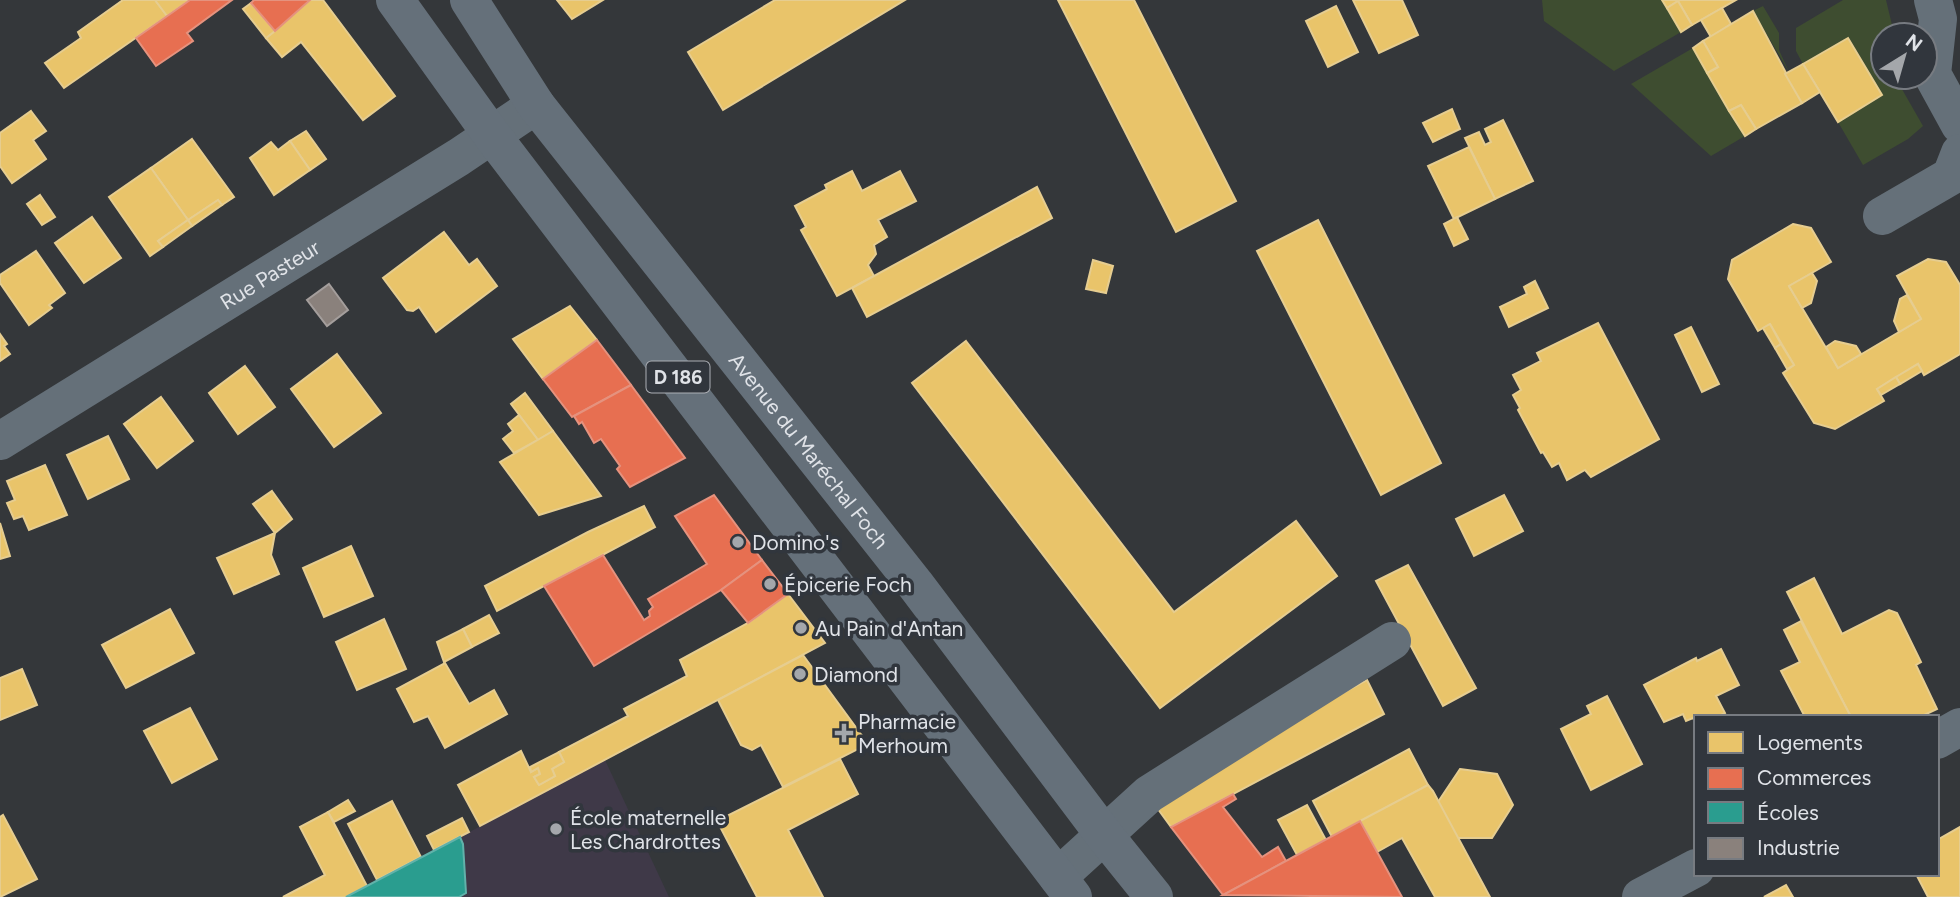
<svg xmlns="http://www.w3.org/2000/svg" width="1960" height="897" viewBox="0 0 1960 897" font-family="Figtree,sans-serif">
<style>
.education{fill:#3f3948}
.green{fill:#3e4d30}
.homes{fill:#e9c46a;stroke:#e6cd90;stroke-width:2}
.shops{fill:#e76f51;stroke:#e5927e;stroke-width:2}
.schools{fill:#2a9d8f;stroke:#61b2aa;stroke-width:2}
.industry{fill:#8a817c;stroke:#a49e9c;stroke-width:2}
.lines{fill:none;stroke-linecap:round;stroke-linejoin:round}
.minor{stroke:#657079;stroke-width:38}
.major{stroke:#65707a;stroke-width:38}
.poi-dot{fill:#a4a7ab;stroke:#31363d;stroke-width:2.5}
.labels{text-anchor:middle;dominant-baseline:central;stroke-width:7;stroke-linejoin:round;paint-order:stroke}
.shield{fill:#31363d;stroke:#acafb5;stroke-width:2}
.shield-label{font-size:19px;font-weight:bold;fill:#e0e3e8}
.street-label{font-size:21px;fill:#e0e3e8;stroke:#31363d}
.poi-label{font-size:21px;fill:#e0e3e8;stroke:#31363d;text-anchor:start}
</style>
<rect width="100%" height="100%" fill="#34373a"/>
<path class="education" d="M605 760 669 897H347Z"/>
<g class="green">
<path d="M1542 0H1662L1681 32 1614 71 1544 21Z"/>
<path d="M1843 0H1886L1893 29V35H1883V77H1895L1923 126 1908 139 1863 165 1838 122 1882 95 1849 38 1803 64 1796 51V28Z"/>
<path d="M1763 6 1779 33V50L1789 72 1753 11Z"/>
<path d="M1693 48 1745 136 1711 156 1631 84Z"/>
</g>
<g class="homes">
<path d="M123 0H155L167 16 64 88 45 63 81 38 78 32Z"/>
<path d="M155 0H190L167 16Z"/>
<path d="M310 0H323L395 96 363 120 301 42 282 57 266 38Z"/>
<path d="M557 0H603L572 19Z"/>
<path d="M775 0H905L723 110 688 52Z"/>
<path d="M1058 0H1134L1236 201 1176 232Z"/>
<path d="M1353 0H1402L1418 35 1379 53Z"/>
<path d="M1662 0H1736L1692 25 1678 1 1667 8Z"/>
<path d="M1678 1 1692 25 1681 32 1667 8Z"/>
<path d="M251 3 275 31 266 38 243 9Z"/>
<path d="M1336 6 1358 52 1328 67 1306 21Z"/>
<path d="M1722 8 1731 24 1711 37 1701 20Z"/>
<path d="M1753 11 1802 103 1756 129 1741 105 1729 111 1707 73 1718 67 1703 41Z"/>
<path d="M1848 38 1882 95 1838 122 1803 64Z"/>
<path d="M1703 41 1718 67 1707 73 1693 48Z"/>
<path d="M1803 64 1820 92 1802 103 1785 74Z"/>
<path d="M1741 105 1756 129 1745 136 1729 111Z"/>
<path d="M1452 109 1460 129 1433 142 1423 123Z"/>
<path d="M31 111 46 131 33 140 46 159 12 183 0 166V133Z"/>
<path d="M1503 120 1533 181 1495 199 1465 138 1479 132 1485 145 1491 142 1485 129Z"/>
<path d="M306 131 326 159 310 170 290 141Z"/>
<path d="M192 139 234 197 222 205 218 200 188 220 151 168Z"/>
<path d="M290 141 310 170 274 195 250 158 271 142 278 150Z"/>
<path d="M1469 147 1495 199 1454 219 1428 166Z"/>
<path d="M151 168 188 220 158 241 163 247 150 256 109 197Z"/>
<path d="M852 171 862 191 900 171 916 201 878 220 887 237 874 245 876 254 868 265 874 276 837 296 801 230 806 227 795 206 827 189 825 185Z"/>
<path d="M1037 187 1052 218 867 317 852 288Z"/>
<path d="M40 195 55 217 42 225 27 204Z"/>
<path d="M218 200 222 205 192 226 188 220Z"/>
<path d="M92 217 121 258 84 283 55 243Z"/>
<path d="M1457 217 1468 239 1454 246 1444 224Z"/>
<path d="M188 220 192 226 163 247 158 241Z"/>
<path d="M1318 220 1441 463 1381 495 1257 251Z"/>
<path d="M1793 224 1811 228 1831 262 1789 286 1838 368 1921 319 1897 276 1928 259 1946 262 1960 285V354L1924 375 1918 364 1877 389 1884 401 1835 429 1814 423 1783 373 1794 365 1770 324 1758 331 1728 279 1732 260Z"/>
<path d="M444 232 469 265 477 259 497 286 436 332 419 307 413 311 407 310 383 278Z"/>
<path d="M36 251 65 293 49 305 52 308 29 325 0 283V275Z"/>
<path d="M1093 260 1113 266 1106 293 1086 289Z"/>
<path d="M1812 273 1817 281 1811 303 1802 308 1789 286Z"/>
<path d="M1535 281 1548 308 1509 327 1500 307 1527 294 1524 287Z"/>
<path d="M1907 295 1921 319 1899 332 1894 321 1900 299Z"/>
<path d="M570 306 597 340 543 379 513 339Z"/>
<path d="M1598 323 1659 439 1591 477 1585 470 1567 480 1559 463 1552 467 1543 452 1541 453 1518 410 1520 408 1513 395 1521 390 1513 375 1541 361 1537 353Z"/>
<path d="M1770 324 1781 344 1775 348 1763 328Z"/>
<path d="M1691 327 1719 384 1702 392 1675 335Z"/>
<path d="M0 334 7 344 4 346 10 354 0 361Z"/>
<path d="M966 341 1174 612 1296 521 1337 576 1160 708 912 383Z"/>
<path d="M1835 341 1856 346 1861 354 1838 368 1826 347Z"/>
<path d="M1781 344 1794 365 1787 369 1775 348Z"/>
<path d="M337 354 381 413 334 447 291 389Z"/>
<path d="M1918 364 1922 371 1900 384 1896 377Z"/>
<path d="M245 366 275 407 238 434 209 393Z"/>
<path d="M1896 377 1900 384 1881 395 1877 389Z"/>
<path d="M525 393 553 431 538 440 511 404Z"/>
<path d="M161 397 193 441 157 468 124 424Z"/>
<path d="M519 415 538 440 514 453 503 439 513 431 508 424Z"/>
<path d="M553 431 601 496 539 515 500 462Z"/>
<path d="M108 436 129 479 88 499 67 455Z"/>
<path d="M45 465 67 515 29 530 23 516 14 519 7 503 15 500 7 481Z"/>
<path d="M272 491 292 519 275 533 253 504Z"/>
<path d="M1504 495 1523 531 1474 556 1456 519Z"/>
<path d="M644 506 655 527 497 611 485 586 588 532Z"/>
<path d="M0 523 10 556 0 559Z"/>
<path d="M275 533 271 555 279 574 234 594 217 558Z"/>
<path d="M351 546 373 596 324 617 303 568Z"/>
<path d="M1408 565 1476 688 1443 706 1376 581Z"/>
<path d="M1814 578 1842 634 1889 610 1897 613 1921 662 1916 665 1937 709 1920 717H1851L1787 592Z"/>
<path d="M788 594 825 643 480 826 458 785 521 751 531 772 538 768 540 774 534 777 539 785 555 776 552 769 564 762 559 752 628 716 624 709 687 676 680 660 748 623Z"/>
<path d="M170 609 194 653 126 688 102 645Z"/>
<path d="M489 615 499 633 472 647 463 629Z"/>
<path d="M384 619 406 669 357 690 336 642Z"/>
<path d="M1801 621 1807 633 1851 717H1805L1781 671 1800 662 1784 630Z"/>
<path d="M463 629 472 647 444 662 437 642Z"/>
<path d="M1721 649 1739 685 1716 696 1725 713 1717 717H1696V723L1693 718 1686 721 1683 714 1664 722 1644 685 1696 658 1697 661Z"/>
<path d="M803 655 868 744 783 787 761 745 752 750 741 745 718 700Z"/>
<path d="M445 663 469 704 494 690 507 714 445 748 428 716 414 722 397 689Z"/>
<path d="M22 669 37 705 0 720V678Z"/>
<path d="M1367 680 1384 714 1171 827 1155 805 1213 761Z"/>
<path d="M1607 696 1642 764 1591 790 1561 729 1591 714 1587 706Z"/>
<path d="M190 708 217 759 172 783 144 731Z"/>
<path d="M1409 749 1428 785 1332 837 1313 801Z"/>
<path d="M559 752 564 762 552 769 555 776 539 785 534 777 540 774 538 768 531 772 530 767Z"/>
<path d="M840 759 858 794 788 830 823 897H757L717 821Z"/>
<path d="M1460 769 1497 774 1513 805 1492 838H1457L1438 802Z"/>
<path d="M1428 785 1433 791 1490 897H1435L1402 838 1377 852 1360 821Z"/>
<path d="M348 800 355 811 334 822 328 812Z"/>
<path d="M392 801 421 857 377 880 348 824Z"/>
<path d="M1307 805 1326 840 1297 855 1278 820Z"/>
<path d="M328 812 367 886 346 897H283L325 875 300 827Z"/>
<path d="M3 815 37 879 0 897V817Z"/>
<path d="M462 818 469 832 434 850 427 836Z"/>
<path d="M1960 827V897H1928L1916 874H1937V840Z"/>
<path d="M1786 885 1793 897H1764Z"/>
</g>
<g class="shops">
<path d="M190 0H232L187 33 193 41 156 66 136 38Z"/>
<path d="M254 0H310L275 31 251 3Z"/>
<path d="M597 340 631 385 572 417 543 379Z"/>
<path d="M631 385 685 458 630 487 617 469 620 466 601 439 594 443 582 422 579 424 574 416Z"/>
<path d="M714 495 762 560 721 590 594 666 544 586 603 555 644 620 650 616 649 611 653 607 648 599 707 564 675 516Z"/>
<path d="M762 560 788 594 748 623 721 590Z"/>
<path d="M1233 794 1236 799 1223 807 1262 857 1278 847 1286 861 1223 895 1171 827Z"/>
<path d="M1360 821 1402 897 1223 895 1297 855Z"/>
</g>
<path class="schools" d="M460 837 463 844 466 893 459 897H346Z"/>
<path class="industry" d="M329 284 348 310 327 326 307 300Z"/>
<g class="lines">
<g class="minor">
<path d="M1933 0 1938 19 1932 74 1960 125"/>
<path d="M1882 216 1951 176 1960 153"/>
<path id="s1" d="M0 441 459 157 536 105"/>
<path d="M1937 740 1960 727"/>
<path d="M1058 877 1149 794 1392 641"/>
<path d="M1641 897 1696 868"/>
</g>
<g class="major">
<path d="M395 0 491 134 1073 897"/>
<path id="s2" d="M469 0 536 105 915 584 1105 836 1154 897"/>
</g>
</g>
<g class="poi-dot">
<circle cx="738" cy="542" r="7"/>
<circle cx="770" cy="584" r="7"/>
<circle cx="801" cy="628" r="7"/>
<circle cx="800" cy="674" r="7"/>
<path d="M840.5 722.5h7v7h7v7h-7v7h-7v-7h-7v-7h7z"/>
<circle cx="556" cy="829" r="7"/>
</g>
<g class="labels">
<rect class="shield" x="646.5" y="361.5" width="63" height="31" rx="5"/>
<g class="shield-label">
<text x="678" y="377">D 186</text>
</g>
<g class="street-label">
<text stroke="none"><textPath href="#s1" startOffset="317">Rue Pasteur</textPath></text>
<text stroke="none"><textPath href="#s2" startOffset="565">Avenue du Maréchal Foch</textPath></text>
</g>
<g class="poi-label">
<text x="752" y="542">Domino's</text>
<text x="784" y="584">Épicerie Foch</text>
<text x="815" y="628">Au Pain d'Antan</text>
<text x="814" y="674">Diamond</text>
<text x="858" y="721">Pharmacie<tspan x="858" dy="24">Merhoum</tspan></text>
<text x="570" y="817">École maternelle<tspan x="570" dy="24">Les Chardrottes</tspan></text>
</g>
</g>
<rect x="1694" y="715" width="245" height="161" fill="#31363d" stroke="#777b81" stroke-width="2"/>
<rect x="1708" y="732" width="35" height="21" fill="#e9c46a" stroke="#777b81" stroke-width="2"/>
<text x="1757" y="750" font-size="21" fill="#e0e3e8">Logements</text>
<rect x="1708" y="768" width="35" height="21" fill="#e76f51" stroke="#777b81" stroke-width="2"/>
<text x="1757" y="785" font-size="21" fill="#e0e3e8">Commerces</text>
<rect x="1708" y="802" width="35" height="21" fill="#2a9d8f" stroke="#777b81" stroke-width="2"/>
<text x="1757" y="820" font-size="21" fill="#e0e3e8">Écoles</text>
<rect x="1708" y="838" width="35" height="21" fill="#8a817c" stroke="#777b81" stroke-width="2"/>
<text x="1757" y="855" font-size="21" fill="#e0e3e8">Industrie</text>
<g transform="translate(1904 56) rotate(37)"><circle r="33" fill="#31363d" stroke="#777b81" stroke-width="2"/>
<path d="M0-5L12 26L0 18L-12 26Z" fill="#a4a7ab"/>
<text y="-10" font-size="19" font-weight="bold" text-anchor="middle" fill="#e0e3e8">N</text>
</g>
</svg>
